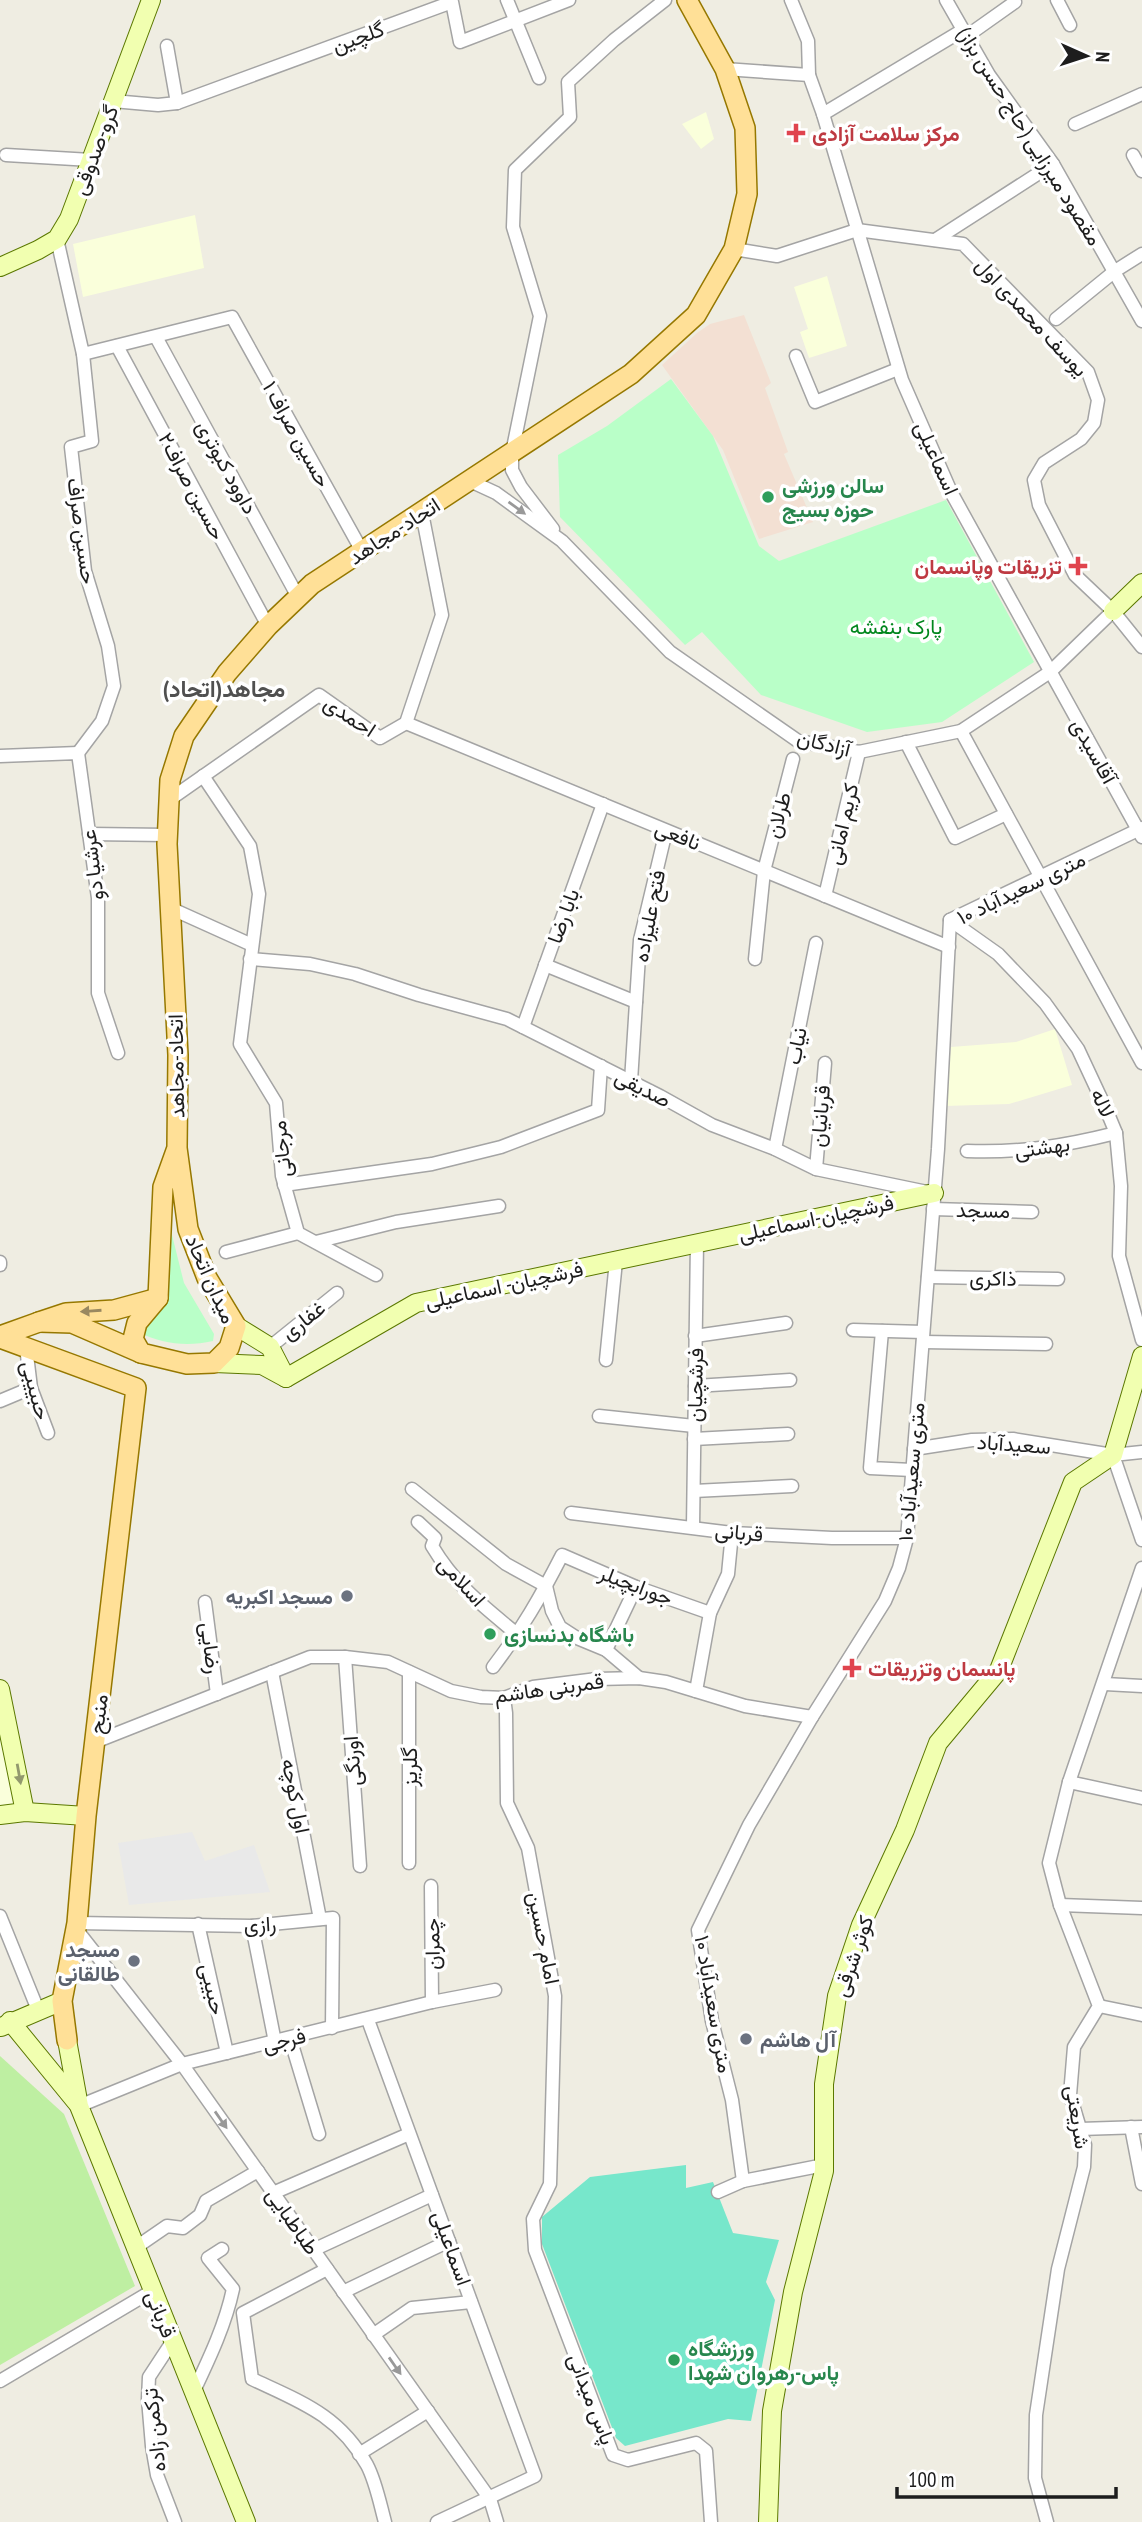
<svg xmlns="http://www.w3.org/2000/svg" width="1142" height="2522" viewBox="0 0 1142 2522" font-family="'PT Sans Narrow',Vazirmatn,sans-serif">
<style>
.education{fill:#faffdb}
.military{fill:#f3e0d3}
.grass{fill:#beefa2}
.park{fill:#b9ffc8}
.pitch{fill:#77e7cb}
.parking{fill:#e9e9e9}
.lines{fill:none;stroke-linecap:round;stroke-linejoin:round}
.street-casing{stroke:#a4a4a4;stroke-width:15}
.secondary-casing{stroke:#5b7800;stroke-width:20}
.primary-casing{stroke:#967800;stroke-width:22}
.street{stroke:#fff;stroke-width:12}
.secondary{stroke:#f1ffb0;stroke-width:18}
.primary{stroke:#ffe097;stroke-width:19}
.oneway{fill:#999}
.oneway2{fill:#998860}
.oneway3{fill:#92996e}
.health-dot{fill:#e0444e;stroke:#fff;stroke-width:2.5}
.leisure-dot{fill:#2e9e5b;stroke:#fff;stroke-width:2.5}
.worship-dot{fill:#6b7280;stroke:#fff;stroke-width:2.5}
.labels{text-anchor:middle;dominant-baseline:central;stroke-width:7;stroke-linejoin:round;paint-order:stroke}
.street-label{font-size:21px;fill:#1d1d1d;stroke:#fff}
.health-label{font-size:21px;font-weight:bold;fill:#be3a42;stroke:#fff;text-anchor:start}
.leisure-label{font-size:21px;font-weight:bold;fill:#27864d;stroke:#fff;text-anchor:start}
.park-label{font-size:21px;fill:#00861d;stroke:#fff}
.worship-label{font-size:21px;font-weight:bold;fill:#5b616d;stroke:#fff;text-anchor:end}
.neighbourhood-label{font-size:23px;font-weight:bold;fill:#505050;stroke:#fff}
</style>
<rect width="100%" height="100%" fill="#efede2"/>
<g class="education">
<path d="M706 112 714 139 701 149 682 124Z"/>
<path d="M195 215 204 268 83 297 73 244Z"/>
<path d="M827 276 847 346 809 358 800 332 808 329 794 287Z"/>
<path d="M1055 1029 1072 1085 1009 1104 945 1106 951 1047 1016 1042Z"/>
<path d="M0 1739 16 1806 0 1805Z"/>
</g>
<path class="military" d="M744 315 771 383 765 388 788 452 784 454 813 522 759 539 723 450 662 365 697 333 710 324Z"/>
<path class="grass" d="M0 2056 64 2114 135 2286 0 2365Z"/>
<g class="park">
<path d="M671 379 713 436 759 546 779 561 946 500 1034 662 942 722 867 732 761 695 702 632 685 645 560 517 558 455 607 426Z"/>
<path d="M167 1215 184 1283 214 1334 213 1341C187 1347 162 1344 138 1332L150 1305Z"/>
</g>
<path class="pitch" d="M686 2165V2188L713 2182 733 2233 779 2240 766 2282 775 2300 751 2421 728 2419 625 2446 616 2438 542 2244V2217L590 2177Z"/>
<path class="parking" d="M192 1832 205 1861 254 1845 270 1892 129 1905 118 1843Z"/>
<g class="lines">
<g class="street-casing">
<g id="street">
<path d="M507 0 539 78"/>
<path d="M791 0 808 41 809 75"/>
<path d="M946 0 989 75 1053 164 1142 321"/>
<path d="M1057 0 1070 25"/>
<path d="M967 36 1015 2 1014 0"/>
<path d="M167 46 177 103"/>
<path d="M725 69 809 75 823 114 902 380 951 492 1142 837"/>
<path d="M113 101 158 105 177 103 452 2 460 42 569 0"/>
<path d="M823 114 963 30"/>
<path d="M1075 124 1142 94"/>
<path d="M6 155 91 160"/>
<path d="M1133 155 1142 171"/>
<path d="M57 239 83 354 232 317 362 551"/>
<path d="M935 240 1053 164"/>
<path d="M734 249 777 256 857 230 963 244 1088 372 1098 400 1094 423 1081 439 1044 463 1034 480 1039 505 1075 575 1113 611 1142 647"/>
<path d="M1056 319 1115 271 1142 254"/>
<path d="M156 337 298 597"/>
<path d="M117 346 268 626"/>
<path d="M796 356 815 402 898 369"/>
<path d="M470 481 496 493 562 541 670 652 798 741 859 752 961 731 1050 672 1113 611"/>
<path d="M553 529 521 487 512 470V453L540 316 513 227 515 170 570 117 568 82 614 40 665 0"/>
<path d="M406 723 949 947"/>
<path d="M961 731 1142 1063"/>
<path d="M906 742 955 838 1006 814"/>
<path d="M78 753 102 721 114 686 108 646 85 571 71 447 92 441 83 354"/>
<path d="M0 756 78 753 98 898V993L118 1053"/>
<path d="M203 776 250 846 259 894 240 1044 276 1103 282 1176 298 1233 376 1275"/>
<path d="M169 800 319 695 380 738 406 723 442 615 422 513"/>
<path d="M89 834 167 835"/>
<path d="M825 896 859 752"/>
<path d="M170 908 252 945"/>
<path d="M950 920 998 954 1045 1003 1078 1049 1106 1109 1116 1133 1121 1186 1119 1256 1142 1340"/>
<path d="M250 959 310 964 355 974 419 995 507 1019 660 1096 712 1125 775 1149 816 1169 927 1192"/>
<path d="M755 959 764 871 793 759"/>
<path d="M545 965 636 1002"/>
<path d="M523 1027 603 804"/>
<path d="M631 1081 640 940 666 831"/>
<path d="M775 1149 816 943"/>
<path d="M967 1151C1020 1153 1064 1146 1116 1133"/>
<path d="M816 1169 825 1063"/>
<path d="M284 1185 432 1164 501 1147 598 1110 601 1066"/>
<path d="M933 1209 1032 1212"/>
<path d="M316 1242 396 1222 499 1206"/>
<path d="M226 1252 298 1233"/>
<path d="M0 1262V1265"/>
<path d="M928 1277 1058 1279"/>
<path d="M853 1330 923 1332"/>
<path d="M882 1331 870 1468 912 1470"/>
<path d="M695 1336 786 1323"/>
<path d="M923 1342 1046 1344"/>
<path d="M26 1347 31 1388 48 1433"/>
<path d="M270 1347 337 1293"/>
<path d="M606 1360 616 1261"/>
<path d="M695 1386 790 1380"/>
<path d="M0 1401 31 1388"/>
<path d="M599 1416 694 1426"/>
<path d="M694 1439 788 1434"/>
<path d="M914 1449 972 1440 1013 1439 1113 1455 1142 1452"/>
<path d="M1113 1455 1142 1540"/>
<path d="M412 1489 506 1564 546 1586 552 1611 560 1627 577 1638 606 1650 639 1678"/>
<path d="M694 1491 792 1486"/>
<path d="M571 1513 732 1533 832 1538H907"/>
<path d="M418 1522 435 1538 432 1546C456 1586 482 1605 518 1635"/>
<path d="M693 1527 697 1242"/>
<path d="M205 1602 217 1694"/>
<path d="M606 1650 636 1587"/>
<path d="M345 1657 360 1866"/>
<path d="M493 1667C522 1629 540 1598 562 1555L636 1587 710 1613"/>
<path d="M272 1672 320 1919"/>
<path d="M409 1672V1863"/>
<path d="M1105 1684 1142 1686"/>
<path d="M696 1691 710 1613 728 1574 732 1533"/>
<path d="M504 1698 506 1713 507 1803 528 1848 555 1996 550 2184 533 2219 535 2250 613 2455 628 2460 696 2443 706 2451 711 2522"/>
<path d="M95 1742 310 1657H345L388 1662 451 1691 481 1697 504 1698 533 1687 597 1679 639 1678 666 1682 745 1706 812 1717"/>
<path d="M1069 1782 1142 1798"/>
<path d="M431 1886 432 2002"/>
<path d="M1060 1905 1142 1908"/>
<path d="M0 1916 38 2010"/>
<path d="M77 1923 252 1926 333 1918 332 2028"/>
<path d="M198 1924 227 2053"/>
<path d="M252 1926 275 2042"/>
<path d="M76 1929 182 2064 490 2499 497 2522"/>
<path d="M1099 2006 1142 2015"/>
<path d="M368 2020 535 2476 437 2522"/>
<path d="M290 2038 319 2134"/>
<path d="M79 2106 182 2064 432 2002 495 1990"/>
<path d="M1131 2127 1142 2184"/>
<path d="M1080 2129 1142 2127"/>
<path d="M824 2165 743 2181 732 2100 712 2021 698 1930 749 1825 812 1717 885 1601 899 1568 907 1538 938 1149 950 920 1142 828"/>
<path d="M718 2192 743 2181"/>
<path d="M273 2193 409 2134"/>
<path d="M135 2248 167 2226 183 2228 200 2215 206 2201 258 2171"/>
<path d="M313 2250 432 2195"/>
<path d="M327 2269 243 2313 252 2379C301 2402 339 2415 367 2465 376 2482 380 2504 385 2522"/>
<path d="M343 2292 449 2241"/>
<path d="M373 2335 412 2308 471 2302"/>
<path d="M172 2342 149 2377 148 2399 152 2446 157 2475 175 2522"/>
<path d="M0 2381 152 2291"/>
<path d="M193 2393C209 2359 225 2326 233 2289L208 2258 222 2249"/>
<path d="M359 2454 428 2411"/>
<path d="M1047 2522 1035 2478 1036 2415 1058 2269 1084 2167 1085 2145 1070 2095 1074 2047 1099 2006 1060 1905 1049 1863 1069 1782 1142 1568"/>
</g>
</g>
<g class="secondary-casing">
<g id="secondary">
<path d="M0 267 38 250 57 239 69 219 151 0"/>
<path d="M1113 611 1142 583"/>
<path d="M214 1363 262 1365 286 1378 270 1347 236 1326"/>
<path d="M286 1378 416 1303 934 1193"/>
<path d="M0 1689 25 1812"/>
<path d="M0 1815 25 1812 86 1816"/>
<path d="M10 2021 77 2103"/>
<path d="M1 2027 62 2001"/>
<path d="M67 2040 79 2106 246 2522"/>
<path d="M768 2522 772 2411 793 2292 824 2171V2084L837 1996 861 1925 905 1830 938 1743 999 1670 1073 1482 1113 1455 1142 1356"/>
</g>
</g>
<g class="primary-casing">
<g id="primary">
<path d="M177 1148 163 1187 158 1298 137 1323 133 1339 141 1353 187 1364 214 1363 229 1348 236 1326 207 1278 188 1229 177 1148 178 1055 167 844 170 780 184 736 227 673 268 626 312 584 631 374 696 315 734 249 747 194 745 128 725 69 687 0"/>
<path d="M0 1336 39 1322"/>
<path d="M0 1338 136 1388 86 1816 77 1923 62 2001 67 2040"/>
<path d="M141 1353 72 1323 39 1322 66 1313 114 1310 158 1298"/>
</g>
</g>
<use href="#street" class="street"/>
<use href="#secondary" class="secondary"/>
<use href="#primary" class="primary"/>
</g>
<defs><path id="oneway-solid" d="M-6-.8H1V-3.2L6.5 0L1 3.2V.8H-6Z" transform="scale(1.75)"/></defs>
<g class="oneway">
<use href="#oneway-solid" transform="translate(517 508) rotate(36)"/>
<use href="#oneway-solid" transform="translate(221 2120) rotate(55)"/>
<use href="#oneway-solid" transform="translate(395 2366) rotate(55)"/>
</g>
<use class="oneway2" href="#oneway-solid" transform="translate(91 1311) rotate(176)"/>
<use class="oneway3" href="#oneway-solid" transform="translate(19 1774) rotate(80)"/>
<g class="health-dot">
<path d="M792.5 122.5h7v7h7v7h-7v7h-7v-7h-7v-7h7z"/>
<path d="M1074.5 555.5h7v7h7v7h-7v7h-7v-7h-7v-7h7z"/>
<path d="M848.5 1657.5h7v7h7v7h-7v7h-7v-7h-7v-7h7z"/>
</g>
<g class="leisure-dot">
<circle cx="768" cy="497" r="7"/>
<circle cx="490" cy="1634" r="7"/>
<circle cx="674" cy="2360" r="7"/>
</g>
<g class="worship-dot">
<circle cx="347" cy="1596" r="7"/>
<circle cx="134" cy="1961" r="7"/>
<circle cx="746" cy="2039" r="7"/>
</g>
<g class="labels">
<g class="street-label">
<text transform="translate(358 37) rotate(-20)">گلچین</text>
<text transform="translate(1030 136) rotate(58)">مقصود میرزایی (حاج حسن بزاز)</text>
<text transform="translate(95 150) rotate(-69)">گرو-صدوقی</text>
<text transform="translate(1032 317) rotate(47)">یوسف محمدی اول</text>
<text transform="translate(297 434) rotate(61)">حسین صراف ۱</text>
<text transform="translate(937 458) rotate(66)">اسماعیلی</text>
<text transform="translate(227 467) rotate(61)">داوود کبوتری</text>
<text transform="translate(192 486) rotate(62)">حسین صراف۲</text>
<text transform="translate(82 531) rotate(82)">حسین صراف</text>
<text transform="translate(394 531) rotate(-33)">اتحاد-مجاهد</text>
<text transform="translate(350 716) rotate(33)">احمدی</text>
<text transform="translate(824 743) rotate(14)">آزادگان</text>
<text transform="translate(1094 751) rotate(61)">آقاسیدی</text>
<text transform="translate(778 815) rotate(-75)">طرلان</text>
<text transform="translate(842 824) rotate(-77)">کریم امانی</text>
<text transform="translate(678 835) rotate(22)">نافعی</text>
<text transform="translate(92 865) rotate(-97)">عرشیا دو</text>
<text transform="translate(1021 888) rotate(-26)">۱۰ متری سعیدآباد</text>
<text transform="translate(563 916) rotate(-70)">بابا رضا</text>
<text transform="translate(649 916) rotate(-79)">فتح علیزاده</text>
<text transform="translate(796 1046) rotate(-79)">نیاب</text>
<text transform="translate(176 1066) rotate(-91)">اتحاد-مجاهد</text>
<text transform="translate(643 1088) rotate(27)">صدیقی</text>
<text transform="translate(1103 1103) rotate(66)">لاله</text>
<text transform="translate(820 1116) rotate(-85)">قربانیان</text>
<text transform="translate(1042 1147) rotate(-8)">بهشتی</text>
<text transform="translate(281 1149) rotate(-96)">مرجانی</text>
<text transform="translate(983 1210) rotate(1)">مسجد</text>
<text transform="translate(816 1218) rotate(-12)">فرشچیان-اسماعیلی</text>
<text transform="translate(993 1278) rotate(1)">ذاکری</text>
<text transform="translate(211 1279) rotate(66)">میدان اتحاد</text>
<text transform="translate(504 1285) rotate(-12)">فرشچیان- اسماعیلی</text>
<text transform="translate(303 1320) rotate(-38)">غفاری</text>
<text transform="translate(695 1385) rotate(-89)">فرشچیان</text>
<text transform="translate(36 1390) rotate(75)">حبییبی</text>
<text transform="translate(1014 1444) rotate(4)">سعیدآباد</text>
<text transform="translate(911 1472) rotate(-85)">۱۰ متری سعیدآباد</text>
<text transform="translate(739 1532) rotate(5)">قربانی</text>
<text transform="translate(462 1581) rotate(48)">اسلامی</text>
<text transform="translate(636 1585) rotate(21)">جورابچیلر</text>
<text transform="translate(211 1648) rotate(83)">رضایی</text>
<text transform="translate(549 1688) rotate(-8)">قمربنی هاشم</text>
<text transform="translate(98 1714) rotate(-83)">منبح</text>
<text transform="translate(352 1761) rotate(-94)">اورنگی</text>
<text transform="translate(409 1767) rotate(-90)">گلریز</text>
<text transform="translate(296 1796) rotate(79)">اول کوچه</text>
<text transform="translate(260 1924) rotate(-3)">رازی</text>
<text transform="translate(544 1938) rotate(79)">امام حسین</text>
<text transform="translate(432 1944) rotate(-91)">چمران</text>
<text transform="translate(853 1956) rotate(-71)">کوثر شرقی</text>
<text transform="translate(213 1989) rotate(77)">حبیبی</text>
<text transform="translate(714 2004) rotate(80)">۱۰ متری سعیدآباد</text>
<text transform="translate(284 2040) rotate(-14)">فرجی</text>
<text transform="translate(1078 2117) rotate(81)">شریعتی</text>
<text transform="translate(293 2221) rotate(55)">طباطبایی</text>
<text transform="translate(452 2248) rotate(70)">اسماعیلی</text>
<text transform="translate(161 2314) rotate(68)">قربانی</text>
<text transform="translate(592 2399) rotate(69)">پاس میدانی</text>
<text transform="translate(154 2430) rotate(-96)">ترکمن زاده</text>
</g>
<g class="health-label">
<text x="812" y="133">مرکز سلامت آزادی</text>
<text x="1062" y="566" text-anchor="end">تزریقات وپانسمان</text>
<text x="868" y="1668">پانسمان وتزریقات</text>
</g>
<g class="leisure-label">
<text x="782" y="485">سالن ورزشی<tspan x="782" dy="24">حوزه بسیج</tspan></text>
<text x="504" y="1634">باشگاه بدنسازی</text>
<text x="688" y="2348">ورزشگاه<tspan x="688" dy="24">پاس-رهروان شهدا</tspan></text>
</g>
<g class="park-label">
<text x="896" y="626">پارک بنفشه</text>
</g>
<g class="worship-label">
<text x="333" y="1596">مسجد اکبریه</text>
<text x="120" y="1949">مسجد<tspan x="120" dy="24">طالقانی</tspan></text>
<text x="760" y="2039" text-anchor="start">آل هاشم</text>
</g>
<g class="neighbourhood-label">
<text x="224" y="688">مجاهد(اتحاد)</text>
</g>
</g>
<g transform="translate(1086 56) rotate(93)" stroke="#ffffff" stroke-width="5" paint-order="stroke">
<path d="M0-5L12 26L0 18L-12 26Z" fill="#1d1d1d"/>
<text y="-10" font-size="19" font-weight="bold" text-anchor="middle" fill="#1d1d1d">N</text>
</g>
<path d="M897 2487v10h219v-10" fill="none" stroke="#1d1d1d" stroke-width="3.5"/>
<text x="908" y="2487" font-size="21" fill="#1d1d1d" stroke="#ffffff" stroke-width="5" paint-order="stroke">100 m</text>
</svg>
